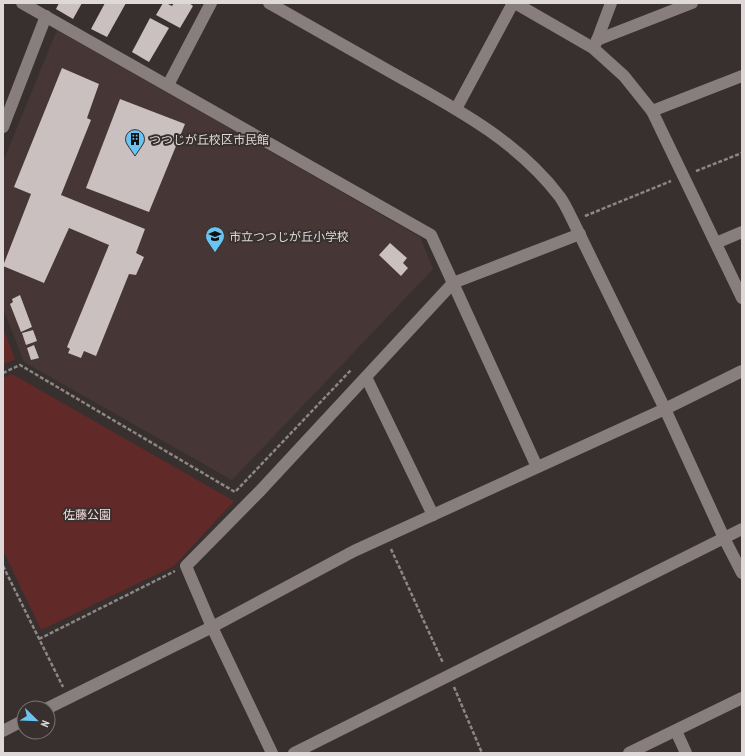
<svg xmlns="http://www.w3.org/2000/svg" width="745" height="756" viewBox="0 0 745 756" font-family="'PT Sans Narrow','Noto Sans JP',sans-serif">
<style>
.built{fill:#463736}
.green{fill:#612928}
.building{fill:#cac0bf}
.lines{fill:none;stroke-linecap:round;stroke-linejoin:round}
.path{stroke:#8c8685;stroke-width:2.5;stroke-dasharray:4 2;stroke-linecap:butt}
.minor{stroke:#877e7d;stroke-width:12}
.labels{text-anchor:middle;dominant-baseline:central;stroke-width:4;stroke-linejoin:round;paint-order:stroke}
.poi-label{font-size:12px;fill:#ded9d8;stroke:#38302f;text-anchor:start}
.park-label{font-size:12px;fill:#f4dedd;stroke:#38302f}
</style>
<rect width="100%" height="100%" fill="#38302f"/>
<path class="built" d="M57 30 420 237 433 269 232 480 24 362 3 308V162Z"/>
<g class="green">
<path d="M3 328 15 359 3 365Z"/>
<path d="M12 374 234 501 174 566 41 630 3 550V378Z"/>
</g>
<g class="building">
<path d="M59 3H82L73 19 56 9Z"/>
<path d="M105 3H126L107 37 91 29Z"/>
<path d="M163 3H166L172 6 174 3H189L193 6 180 28 156 15Z"/>
<path d="M150 18 169 28 149 62 132 52Z"/>
<path d="M62 68 99 84 87 118 91 120 61 195 145 229 136 253 144 257 136 275 129 274 96 356 84 351 81 358 68 353 70 349 67 347 109 245 69 228 44 283 3 266 31 194 14 187Z"/>
<path d="M120 99 185 124 149 212 86 188Z"/>
<path d="M390 243 407 258 403 263 408 268 401 276 379 255Z"/>
<path d="M20 295 32 327 21 332 10 304 13 302 12 299Z"/>
<path d="M33 330 37 341 26 345 22 333Z"/>
<path d="M34 345 39 358 31 360 27 348Z"/>
</g>
<g class="lines">
<g class="path">
<path d="M696 171 742 153"/>
<path d="M585 216 671 181"/>
<path d="M3 373 20 365 235 492 351 370"/>
<path d="M391 549 443 663"/>
<path d="M3 566 63 687"/>
<path d="M39 639 175 571"/>
<path d="M454 687 482 753"/>
</g>
<g class="minor">
<path d="M22 3 431 235 537 467"/>
<path d="M269 3C311 27 353 51 396 75 455 108 518 141 560 197 565 204 569 213 573 221L665 409 724 538 742 573"/>
<path d="M515 3 593 48 624 76 652 111 742 298"/>
<path d="M597 40 692 3"/>
<path d="M596 43 611 3"/>
<path d="M168 85 211 3"/>
<path d="M456 109 513 3"/>
<path d="M652 111 742 76"/>
<path d="M3 127 46 16"/>
<path d="M716 243 742 232"/>
<path d="M366 377 433 515"/>
<path d="M48 708 212 627 354 551 665 409 742 371"/>
<path d="M3 731 24 720"/>
<path d="M676 731 686 753"/>
<path d="M272 753 212 627 186 566 260 491 453 283 580 234"/>
<path d="M294 753 742 529"/>
<path d="M629 753 742 698"/>
</g>
</g>
<defs>
<g id="building-pin" transform="scale(1)"><path d="M0 17L-7.5 6A9.5 9.5 0 1 1 7.5 6Z" fill="#6ac3f1" stroke="#38302f"/><path d="M-4-6H4V6H1V3H-1V6H-4ZM-2.5-4.3h1.7v1.8h-1.7ZM.8-4.3h1.7v1.8H.8ZM-2.5-1h1.7V.8h-1.7ZM.8-1h1.7V.8H.8Z" fill="#111"/></g>
<g id="school-pin" transform="scale(1)"><path d="M0 17L-7.5 6A9.5 9.5 0 1 1 7.5 6Z" fill="#6ac3f1" stroke="#38302f"/><path d="M0-5L7-2L0 1L-7-2ZM-4 1L0 2.5L4 1V4Q0 6-4 4Z" fill="#111"/></g>
</defs>
<g fill-rule="evenodd">
<use href="#building-pin" x="135" y="139"/>
<use href="#school-pin" x="215" y="236"/>
</g>
<g class="labels">
<g class="poi-label">
<text x="149" y="139">つつじが丘校区市民館</text>
<text x="229" y="236">市立つつじが丘小学校</text>
</g>
<g class="park-label">
<text x="87" y="514">佐藤公園</text>
</g>
</g>
<rect width="745" height="756" fill="none" stroke="#ded9d8" stroke-width="8"/>
<g transform="translate(36 720) rotate(113)"><circle r="19" fill="#38302f" stroke="#7a7473"/>
<path d="M0-3L7 15L0 10L-7 15Z" fill="#6ac3f1"/>
<text y="-6" font-size="11" font-weight="bold" text-anchor="middle" fill="#ded9d8">N</text>
</g>
</svg>
